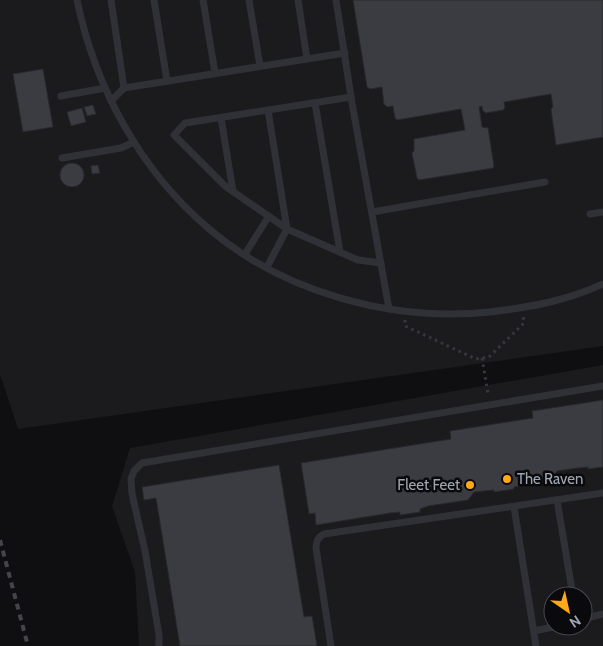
<svg xmlns="http://www.w3.org/2000/svg" width="603" height="646" viewBox="0 0 603 646" font-family="Cabin,sans-serif">
<style>
.built{fill:#1b1b1e;fill-rule:evenodd}
.building{fill:#3b3c41;stroke:#29292d}
.lines{fill:none;stroke-linecap:round;stroke-linejoin:round}
.path{stroke:#36383d;stroke-width:3;stroke-dasharray:2.5 4;stroke-linecap:butt}
.lane{stroke:#303136;stroke-width:7}
.rail{stroke:#43454b;stroke-width:4;stroke-dasharray:6 5;stroke-linecap:butt}
.poi-dot{fill:#ffa819;stroke:#0a0a0c;stroke-width:2}
.labels{text-anchor:middle;dominant-baseline:central;stroke-width:5;stroke-linejoin:round;paint-order:stroke}
.poi-label{font-size:15px;fill:#9fa6b3;stroke:#0a0a0c;text-anchor:start}
</style>
<rect width="100%" height="100%" fill="#0f0f11"/>
<g class="built">
<path d="M0 0H603V346L18 429 0 374Z"/>
<path d="M603 365V646H139L135 572 112 506 130 448ZM553 596H583V626H553Z"/>
</g>
<g class="building">
<path d="M353 0H603V137L556 145 551 109 553 107 551 94 504 102 505 108 503 110 486 113 483 111 482 106 479 107 482 127 488 128 494 166 493 168 419 180 417 178 412 153 414 151V139L465 130 461 109 397 120 395 118 393 106 387 107 384 104 382 87 370 89 367 87Z"/>
<path d="M43 69 53 127 23 132 13 74Z"/>
<path d="M93 105 96 114 87 116 84 107Z"/>
<path d="M82 108 86 122 71 126 67 112Z"/>
<circle cx="72" cy="175" r="12"/>
<path d="M98 165 100 173 92 174 91 166Z"/>
<path d="M603 400V467L588 469V467L578 468 557 471 551 480 522 484 523 485 514 487V489L494 492V490L474 492 468 500 428 506 420 509V512L400 515V512L390 513 316 525 315 513 309 514 301 463 451 439 450 431 533 418 532 411Z"/>
<path d="M279 465 304 617 312 616 317 646H180L156 498 144 500 142 487Z"/>
</g>
<g class="lines">
<g class="path">
<path d="M405 320V326L476 359 489 357 524 323 523 316"/>
<path d="M482 358 488 394"/>
</g>
<g class="lane">
<path d="M77 0C95 87 140 170 208 228 284 293 392 322 490 312 531 307 566 301 603 284"/>
<path d="M111 0 124 88 345 53"/>
<path d="M154 0 167 81"/>
<path d="M203 0 215 73"/>
<path d="M249 0 260 66"/>
<path d="M298 0 307 59"/>
<path d="M336 0 352 103 389 309"/>
<path d="M61 96 105 88"/>
<path d="M351 97 185 123 174 135 225 186 287 229 358 260 381 263"/>
<path d="M111 101 124 88"/>
<path d="M315 103 340 252"/>
<path d="M221 118 233 191"/>
<path d="M62 158 121 148 134 142"/>
<path d="M372 212 545 182"/>
<path d="M590 214 603 212"/>
<path d="M245 254 269 216"/>
<path d="M267 267 287 229 268 110"/>
<path d="M557 500 573 596"/>
<path d="M514 507 536 646"/>
<path d="M583 619 603 614"/>
<path d="M534 631 558 626"/>
<path d="M159 646V635L145 551 132 494 131 479 134 471 142 463 603 386"/>
<path d="M331 646 316 548C316 541 318 537 324 534L603 493"/>
</g>
<path class="rail" d="M0 540 28 646"/>
</g>
<g class="poi-dot">
<circle cx="507" cy="479" r="5"/>
<circle cx="470" cy="485" r="5"/>
</g>
<g class="labels">
<g class="poi-label">
<text x="517" y="479">The Raven</text>
<text x="460" y="485" text-anchor="end">Fleet Feet</text>
</g>
</g>
<g transform="translate(568 611) rotate(146)"><circle r="24" fill="#0a0a0c" stroke="#46484f"/>
<path d="M0-4L9 19L0 12L-9 19Z" fill="#ffa819"/>
<text y="-8" font-size="14" font-weight="bold" text-anchor="middle" fill="#9fa6b3">N</text>
</g>
</svg>
